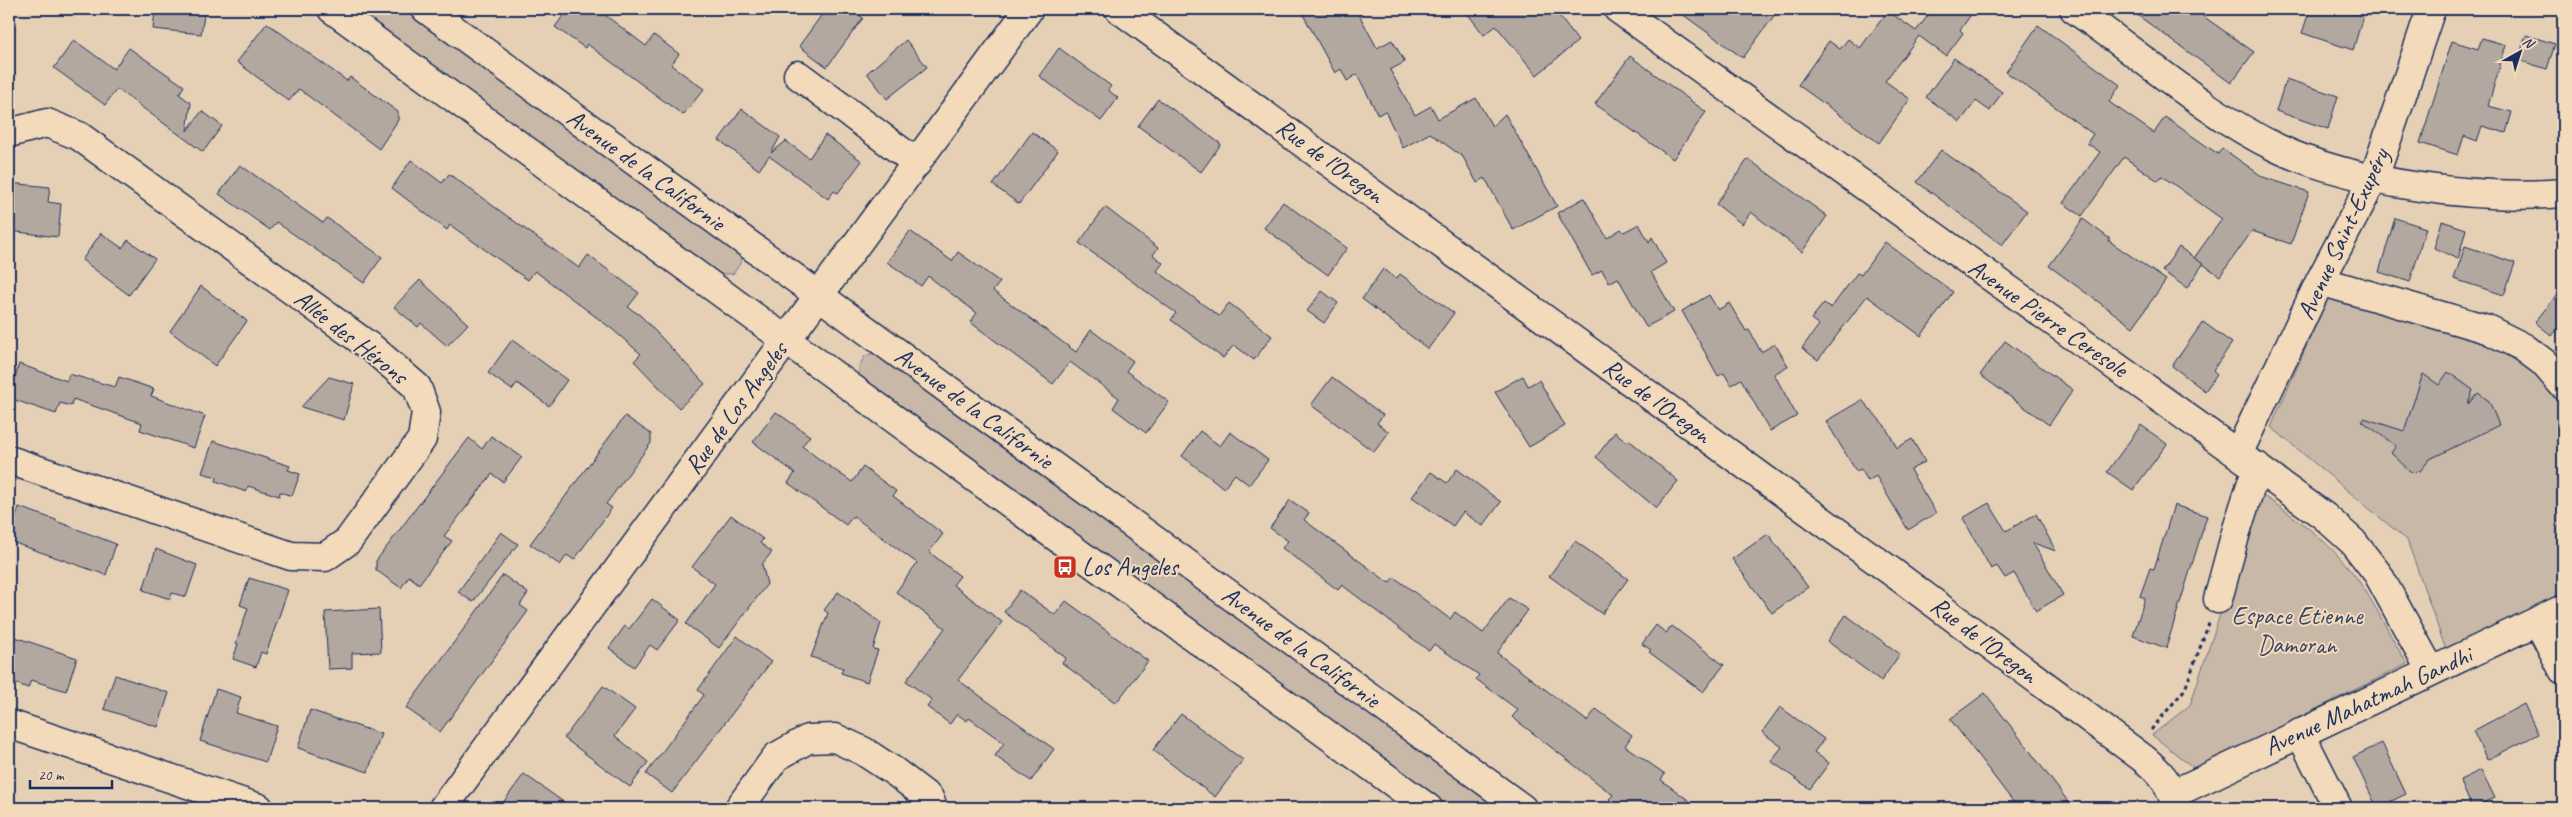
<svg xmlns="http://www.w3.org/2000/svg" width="2572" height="817" viewBox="0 0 2572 817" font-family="Caveat,sans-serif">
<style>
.green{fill:#c7b8a8;stroke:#717483}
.building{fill:#b3a8a0;stroke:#1b2f5e}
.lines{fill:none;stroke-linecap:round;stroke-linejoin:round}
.minor-casing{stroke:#1b2f5e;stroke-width:31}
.path{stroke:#1b2f5e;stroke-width:3;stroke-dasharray:4 4;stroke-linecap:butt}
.minor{stroke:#f2daba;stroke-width:28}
.labels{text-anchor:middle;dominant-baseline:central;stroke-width:4;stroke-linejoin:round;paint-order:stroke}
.street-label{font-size:25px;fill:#1b2f5e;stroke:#f2daba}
.poi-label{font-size:25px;fill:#1b2f5e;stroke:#f2daba;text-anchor:start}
.park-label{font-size:25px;fill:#354469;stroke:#f2daba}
</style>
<rect width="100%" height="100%" fill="#e5d0b5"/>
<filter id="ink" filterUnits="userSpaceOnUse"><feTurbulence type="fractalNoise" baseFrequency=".02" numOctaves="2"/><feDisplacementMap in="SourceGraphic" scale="10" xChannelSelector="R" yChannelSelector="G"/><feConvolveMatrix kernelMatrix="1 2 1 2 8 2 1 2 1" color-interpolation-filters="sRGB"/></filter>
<g filter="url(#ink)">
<g class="green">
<path d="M350 9H413L742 254 741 262 733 274H716Z"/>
<path d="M2332 288 2482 337 2559 387 2563 395V593L2446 650 2407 540 2271 427Z"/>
<path d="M876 352 1505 808H1444L859 377V366L865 356Z"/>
<path d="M2260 494C2296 517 2330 542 2356 577 2375 603 2390 636 2407 664L2195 769 2152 735 2190 705Z"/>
</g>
<g class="building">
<path d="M155 9H205L201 34 153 29Z"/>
<path d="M568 9H597L646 46 654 35 679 54 671 65 704 89 683 115 587 44 585 48 555 27Z"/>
<path d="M826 9H851L863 18 827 67 799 46Z"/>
<path d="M1300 9H1356L1377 48 1392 40 1405 62 1390 70 1415 115 1431 106 1438 119 1476 98 1492 126 1505 114 1557 206 1513 230 1485 178 1477 183 1463 157 1430 133 1403 148 1385 111 1378 115 1357 74 1347 81 1341 69 1335 73Z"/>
<path d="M1464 9H1554L1578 41 1537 75 1496 26 1484 35Z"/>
<path d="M1675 9H1779L1743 58Z"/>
<path d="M1933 9H1975L1960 30 1963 33 1946 56 1919 36 1885 81 1910 99 1879 143 1798 85 1829 41 1840 49 1848 39 1860 48 1888 11 1916 31Z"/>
<path d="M2129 9H2193L2254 52 2231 83Z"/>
<path d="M2310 9H2340L2363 16 2353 50 2302 33Z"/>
<path d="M267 23 347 81 350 77 398 112V120L379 149 299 89 289 101 237 62Z"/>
<path d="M2038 25 2120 85 2109 102 2154 133 2165 117 2218 154 2222 148 2263 177 2309 192 2291 244 2252 231 2220 276 2194 258 2222 219 2162 176 2158 181 2124 157 2082 216 2063 203 2100 152 2087 143 2093 134 2006 72Z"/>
<path d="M2526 35 2555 44 2547 69 2518 60Z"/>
<path d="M2482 38 2506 45 2488 106 2512 112 2506 133 2482 126 2477 141 2464 136 2458 155 2420 143 2452 41 2478 49Z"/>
<path d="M74 40 114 69 129 48 184 86 179 94 191 103 187 131 202 111 222 126 203 152 117 89 105 105 54 68Z"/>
<path d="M906 40 927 67 887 99 867 73Z"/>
<path d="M1059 48 1111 86 1108 90 1118 98 1101 121 1039 76Z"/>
<path d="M1630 56 1706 112 1673 159 1595 104Z"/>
<path d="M1954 58 2002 92 1990 111 1976 101 1960 122 1926 97Z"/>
<path d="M2286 79 2338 96 2328 129 2276 111Z"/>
<path d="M1158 99 1221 144 1201 172 1138 126Z"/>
<path d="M742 109 780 137 771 153 786 141 809 158 825 135 862 161 838 193 834 191 828 199 769 156 759 170 719 140Z"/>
<path d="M1032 132 1058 151 1019 204 993 185Z"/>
<path d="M1941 150 2027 211 2002 245 1917 182Z"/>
<path d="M1748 159 1827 216 1802 252 1751 212 1742 224 1716 204Z"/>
<path d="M411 160 442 183 449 174 579 268 588 255 639 293 628 307 641 316 705 384 679 408 634 361 641 354 612 329 535 271 528 280 450 225 447 230 392 188Z"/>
<path d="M240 165 323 223 327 218 382 257 364 283 276 222 270 230 219 194Z"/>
<path d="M9 183 50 187 48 202 61 204 58 237 9 231Z"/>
<path d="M1584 198 1607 238 1621 229 1624 232 1639 224 1649 242 1652 237 1666 263 1651 272 1674 312 1646 327 1618 278 1609 283 1602 270 1592 275 1557 213Z"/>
<path d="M1283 202 1347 248 1328 275 1264 228Z"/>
<path d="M1105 207 1158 248 1153 255 1163 263 1157 271 1219 316 1229 303 1272 336 1254 360 1234 345 1223 358 1171 320 1176 313 1079 243Z"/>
<path d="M2395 218 2426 228 2410 282 2379 272Z"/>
<path d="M2083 219 2110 239 2109 241 2166 280 2133 327 2049 266Z"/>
<path d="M2442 221 2466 229 2458 259 2434 248Z"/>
<path d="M910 231 952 261 958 252 1000 282 993 291 1076 352 1091 330 1133 361 1126 371 1169 402 1146 433 1113 408 1119 398 1070 362 1053 384 970 322 977 313 928 276 921 286 887 262Z"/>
<path d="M101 233 122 248 128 240 155 259 129 295 82 260Z"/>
<path d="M1885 242 1953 292 1921 336 1867 296 1818 360 1802 348 1819 325 1811 319 1824 303 1831 308 1857 273 1861 275Z"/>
<path d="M2465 246 2515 263 2504 295 2454 279Z"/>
<path d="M2179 247 2203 264 2187 288 2162 271Z"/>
<path d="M1383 269 1396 279 1400 274 1454 313 1428 349 1362 299Z"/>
<path d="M420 280 468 324 447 346 421 323 418 327 394 307Z"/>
<path d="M201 286 247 321 215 366 170 331Z"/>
<path d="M2563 287V322L2552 336 2535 322Z"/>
<path d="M1322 291 1338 303 1324 323 1307 311Z"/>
<path d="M1709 295 1718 310 1729 303 1746 331 1749 330 1761 352 1775 344 1788 366 1774 374 1797 416 1770 431 1741 379 1731 385 1724 373 1718 376 1682 311Z"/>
<path d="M2203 322 2232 343 2213 370 2217 374 2205 391 2172 366Z"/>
<path d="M512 340 567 380 549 406 517 383 512 390 488 373Z"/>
<path d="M2005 341 2073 390 2049 425 1980 375Z"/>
<path d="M19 364 67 381 69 374 115 387 119 377 154 389 151 396 205 416 194 448 140 430 142 423 73 399 71 406 60 403 56 414 9 398Z"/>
<path d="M2448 372 2473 390 2468 404 2478 393 2489 401 2499 425 2430 459 2420 471 2411 472 2391 453 2396 446 2362 421 2364 418 2404 431 2423 374 2439 385Z"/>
<path d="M1523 376 1528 386 1539 380 1565 426 1529 447 1495 392Z"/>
<path d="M329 377 354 384 344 420 301 407Z"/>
<path d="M1332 377 1383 415 1377 423 1389 432 1374 452 1311 405Z"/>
<path d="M1862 400 1885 426 1897 448 1912 439 1925 462 1910 470 1936 513 1908 530 1876 476 1868 481 1861 469 1856 471 1826 421Z"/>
<path d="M776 412 810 436 802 446 823 462 852 482 863 467 896 491 893 496 943 534 929 552 960 576 953 585 1002 622 958 680 1054 749 1031 781 995 756 1004 743 969 718 967 721 957 714 950 724 927 707 932 700 906 681 945 628 896 592 917 563 853 516 846 525 788 483 795 473 753 442Z"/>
<path d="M625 416 651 434V443L606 504 612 508 574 560 567 555 560 565 530 544Z"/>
<path d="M2141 425 2167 444 2133 490 2107 472Z"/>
<path d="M1200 431 1220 446 1230 432 1268 460 1249 485 1235 474 1224 488 1182 456Z"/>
<path d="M1615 432 1627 442 1629 440 1678 481 1656 508 1596 457Z"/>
<path d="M491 436 522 457 503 482 492 474 444 536 452 541 419 584 409 576 401 588 376 570V561L469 438 482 449Z"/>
<path d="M213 441 290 466 288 470 300 474 292 496 280 492 279 496 248 486 246 492 216 481 217 477 202 473Z"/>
<path d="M1457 469 1501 502 1483 526 1463 512 1453 526 1412 497 1431 472 1447 483Z"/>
<path d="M1290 500 1309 513 1304 520 1389 583 1394 577 1450 619 1455 612 1483 633 1509 598 1528 610 1497 653 1587 721 1596 709 1632 735 1625 746 1665 774 1661 780 1699 808H1622L1609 799 1613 795 1512 717 1518 710 1476 679 1479 675 1434 644 1429 651 1342 585 1338 590 1282 548 1288 541 1270 528Z"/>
<path d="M1989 503 2006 531 2036 514 2056 551 2033 543 2063 595 2036 611 2014 573 2005 578 1997 566 1991 569 1963 518Z"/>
<path d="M2174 505 2207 516 2166 648 2133 636 2145 598 2140 596 2150 568 2154 569Z"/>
<path d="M19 507 56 520V521L116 544 106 575 9 541Z"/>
<path d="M731 515 763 539 760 543 772 552 762 564 767 584 719 648 686 624 715 584 692 567Z"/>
<path d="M501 532 518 544 473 602 458 592Z"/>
<path d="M1768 534 1808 587 1772 613 1732 559Z"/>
<path d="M1575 541 1628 579 1602 614 1549 576Z"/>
<path d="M156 549 197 565 186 597 172 593 170 599 143 590Z"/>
<path d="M503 575 528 593 520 605 528 611 440 732 406 708Z"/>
<path d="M249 578 288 590 266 654 261 652 256 667 233 659 238 644 236 643 248 608 240 605Z"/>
<path d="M1020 590 1055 615 1066 601 1148 661 1116 703 1062 663 1066 658 1004 612Z"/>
<path d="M838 592 881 623 873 649 878 650 867 682 841 673 843 668 811 657 828 613 824 610Z"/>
<path d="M652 599 680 620 657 650 650 645 634 667 609 648 625 626 629 629Z"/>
<path d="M379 609 381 652 352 653V668L328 669 325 612Z"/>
<path d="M1846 615 1900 654 1881 681 1827 641Z"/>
<path d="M1656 625 1666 633 1672 626 1724 665 1703 692 1649 652 1651 650 1642 644Z"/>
<path d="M9 635 77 658 66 691 31 680 28 688 9 681Z"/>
<path d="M737 636 771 662 672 793 646 774 704 695 698 690Z"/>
<path d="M115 675 169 693 158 727 104 709Z"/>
<path d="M603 686 635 709 615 736 648 762 630 787 564 738Z"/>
<path d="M216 689 241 697 236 713 277 726 266 762 200 741Z"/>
<path d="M1985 693 2023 742 2073 808H2018L1950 719Z"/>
<path d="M2524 704 2538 734 2487 760 2473 731Z"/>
<path d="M1780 707 1824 739 1814 752 1829 763 1810 789 1771 761 1782 747 1762 732Z"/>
<path d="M310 710 381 734 368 772 298 748Z"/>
<path d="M1181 714 1243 760 1215 797 1153 750Z"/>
<path d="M2382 743 2406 794 2377 808 2353 757Z"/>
<path d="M2481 770 2495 798 2472 808 2460 780Z"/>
<path d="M524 774 572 808H499Z"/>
</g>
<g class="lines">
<g class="minor-casing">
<g id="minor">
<path d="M332 9 1428 808"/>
<path d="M426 9 1522 808"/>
<path d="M1119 9 1899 577 2144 759C2161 773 2173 786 2175 808"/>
<path d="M1618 9 2324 516 2353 542 2378 574 2431 671"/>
<path d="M2074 9C2141 55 2203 112 2277 148 2353 184 2480 200 2563 193"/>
<path d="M798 75 917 163"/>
<path d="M9 133 47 123 79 136 373 349 417 387 426 412 422 439 348 541 325 557 291 556 9 460"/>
<path d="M2320 281 2487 329 2523 347 2543 362 2563 385"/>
<path d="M2239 452 2320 281 2374 178 2431 9"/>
<path d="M2218 599 2236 532 2257 466"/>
<path d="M2538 621 2563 670"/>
<path d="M9 724 259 808"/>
<path d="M2300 733 2338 808"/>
<path d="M2173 794 2563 609"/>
<path d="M443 808 1029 9"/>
<path d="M739 808 776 757 808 739 835 738 863 751 895 772 929 798 933 808"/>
</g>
</g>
<path class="path" d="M2151 730 2185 689 2209 623"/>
<use href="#minor" class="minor"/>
</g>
</g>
<defs>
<g id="bus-square" transform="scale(1.25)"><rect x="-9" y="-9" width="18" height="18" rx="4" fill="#c8321e" stroke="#f2daba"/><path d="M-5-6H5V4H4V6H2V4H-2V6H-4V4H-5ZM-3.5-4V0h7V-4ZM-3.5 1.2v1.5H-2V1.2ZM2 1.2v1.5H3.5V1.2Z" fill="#fff"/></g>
</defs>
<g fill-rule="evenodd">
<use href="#bus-square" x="1065" y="567"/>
</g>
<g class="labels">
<g class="street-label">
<text transform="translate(1330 161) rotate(36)">Rue de l'Oregon</text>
<text transform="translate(646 170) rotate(36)">Avenue de la Californie</text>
<text transform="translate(2343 234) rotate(-65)">Avenue Saint-Exupéry</text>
<text transform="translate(2048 318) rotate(35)">Avenue Pierre Ceresole</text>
<text transform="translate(351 337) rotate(38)">Allée des Hérons</text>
<text transform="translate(1657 401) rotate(36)">Rue de l'Oregon</text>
<text transform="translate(736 408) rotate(-54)">Rue de Los Angeles</text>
<text transform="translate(974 408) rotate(36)">Avenue de la Californie</text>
<text transform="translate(1984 640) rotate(37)">Rue de l'Oregon</text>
<text transform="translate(1301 647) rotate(36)">Avenue de la Californie</text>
<text transform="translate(2368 701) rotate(-25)">Avenue Mahatmah Gandhi</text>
</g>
<g class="poi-label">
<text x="1082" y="567">Los Angeles</text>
</g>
<g class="park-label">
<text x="2297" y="616">Espace Etienne<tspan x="2297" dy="29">Damoran</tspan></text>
</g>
</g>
<rect width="2572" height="817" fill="none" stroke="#f2daba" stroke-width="30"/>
<rect x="15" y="15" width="2542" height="787" fill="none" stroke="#1b2f5e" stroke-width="2" filter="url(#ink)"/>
<g transform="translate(2520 52) rotate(39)" stroke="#f2daba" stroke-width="4" paint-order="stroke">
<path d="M0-4L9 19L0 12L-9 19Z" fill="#1b2f5e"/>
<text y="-8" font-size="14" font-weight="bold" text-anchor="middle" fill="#1b2f5e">N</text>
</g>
<path d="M30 780v8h82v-8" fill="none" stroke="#1b2f5e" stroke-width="2.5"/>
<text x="38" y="780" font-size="15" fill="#1b2f5e" stroke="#f2daba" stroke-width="4" paint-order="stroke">20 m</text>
</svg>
